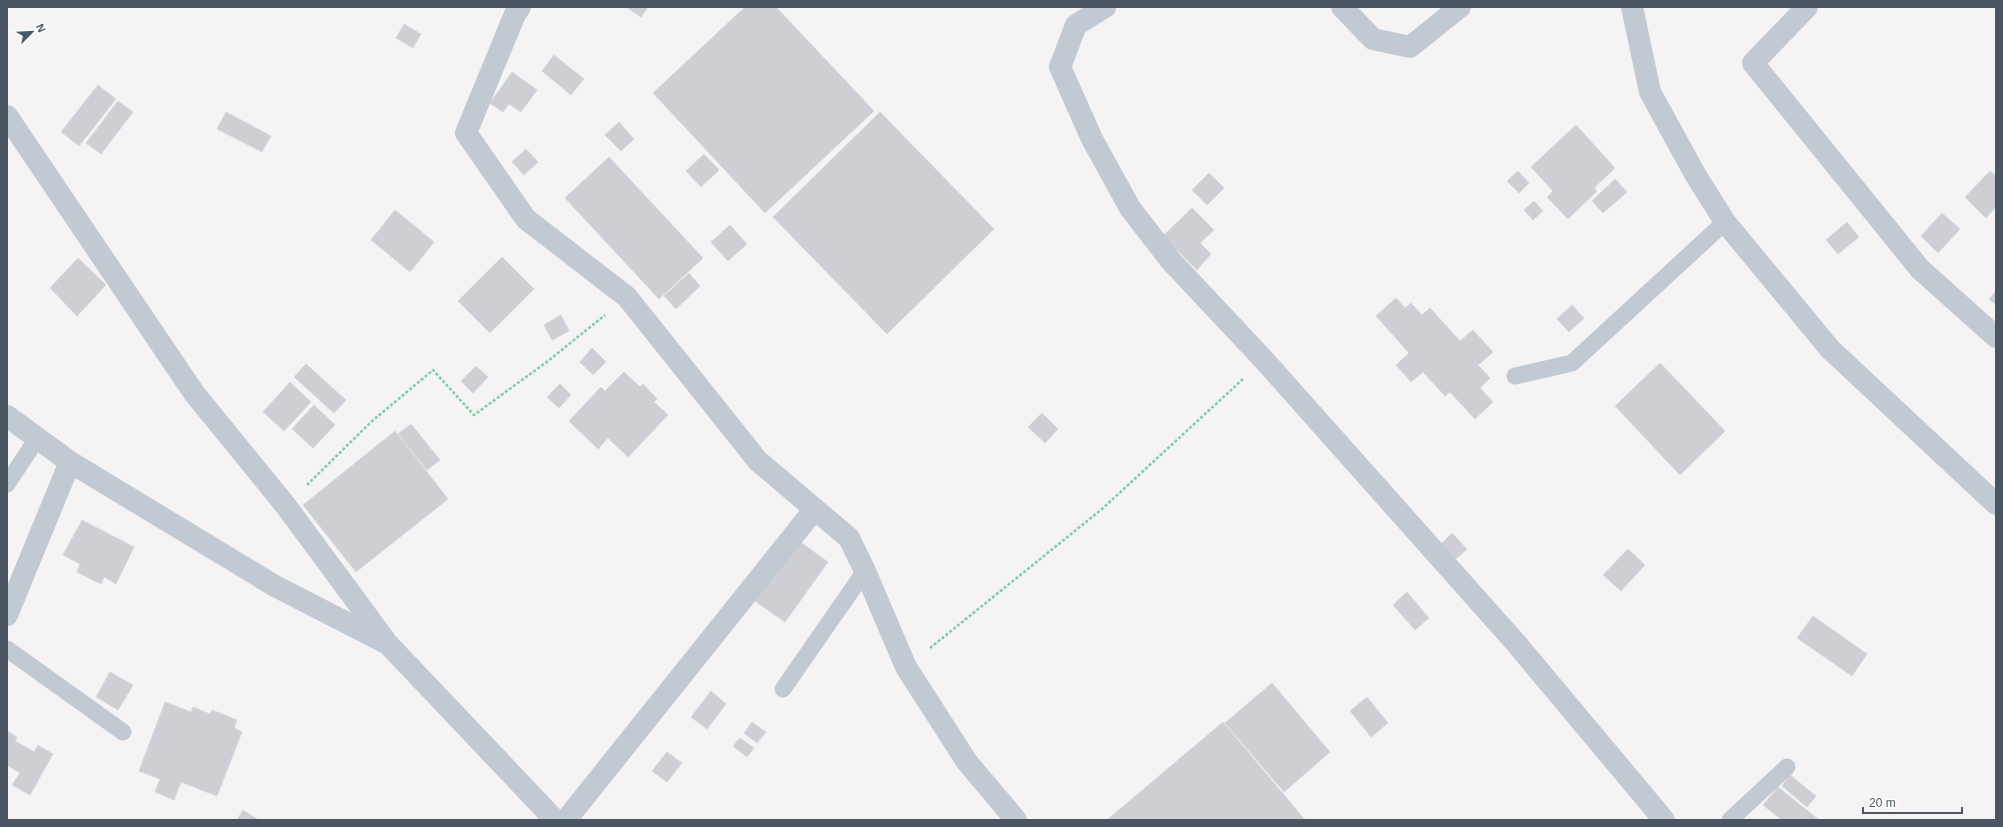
<svg xmlns="http://www.w3.org/2000/svg" width="2003" height="827" viewBox="0 0 2003 827" font-family="Arial,sans-serif">
<style>
.building{fill:#cdcfd5;stroke:#d7d9de}
.lines{fill:none;stroke-linecap:round;stroke-linejoin:round}
.path{stroke:#7ad0a6;stroke-width:2.5;stroke-dasharray:3 2;stroke-linecap:butt}
.service{stroke:#c1cad2;stroke-width:17}
.minor{stroke:#c1cad2;stroke-width:22}
</style>
<rect width="100%" height="100%" fill="#f5f3f3"/>
<g class="building">
<path d="M626 7H648L641 17Z"/>
<path d="M745 7H776L874 111 765 213 653 93Z"/>
<path d="M404 24 421 34 413 48 396 38Z"/>
<path d="M554 55 584 79 571 95 542 71Z"/>
<path d="M512 72 537 90 521 112 509 104 503 112 490 103Z"/>
<path d="M98 85 116 99 79 146 61 132Z"/>
<path d="M118 101 133 112 101 154 86 143Z"/>
<path d="M226 112 271 136 262 152 217 129Z"/>
<path d="M880 112 994 229 887 334 773 217Z"/>
<path d="M619 122 634 139 621 151 605 135Z"/>
<path d="M1576 125 1615 168 1594 188 1597 191 1568 219 1547 197 1553 191 1531 167Z"/>
<path d="M526 149 538 162 524 175 512 162Z"/>
<path d="M704 154 719 170 701 187 686 171Z"/>
<path d="M609 157 703 258 659 299 565 198Z"/>
<path d="M1518 171 1529 183 1519 193 1507 181Z"/>
<path d="M1990 171 1996 176V207L1986 218 1965 197Z"/>
<path d="M1209 173 1224 188 1207 205 1192 190Z"/>
<path d="M1615 179 1627 192 1603 213 1592 201Z"/>
<path d="M1534 201 1543 211 1533 220 1524 210Z"/>
<path d="M1192 208 1214 230 1200 243 1211 254 1197 270 1163 236Z"/>
<path d="M395 210 434 242 410 272 371 240Z"/>
<path d="M1942 213 1960 229 1938 253 1921 236Z"/>
<path d="M1847 222 1859 237 1838 254 1826 240Z"/>
<path d="M730 225 747 244 728 261 711 242Z"/>
<path d="M502 257 534 289 490 333 458 301Z"/>
<path d="M78 258 106 285 77 316 50 288Z"/>
<path d="M689 273 700 286 676 309 664 296Z"/>
<path d="M1996 291V305L1989 299Z"/>
<path d="M1396 298 1405 308 1411 303 1422 315 1430 308 1460 341 1473 330 1493 352 1478 365 1490 378 1480 388 1493 402 1475 419 1450 392 1445 396 1423 372 1411 382 1396 365 1409 353 1376 316Z"/>
<path d="M1572 305 1584 318 1569 332 1557 319Z"/>
<path d="M561 315 569 331 552 340 544 325Z"/>
<path d="M592 348 606 362 593 375 580 362Z"/>
<path d="M1660 363 1725 431 1680 475 1615 406Z"/>
<path d="M306 364 346 400 334 413 294 377Z"/>
<path d="M476 366 488 377 473 393 461 381Z"/>
<path d="M624 372 640 387 643 384 657 399 654 402 668 415 628 457 608 438 598 449 569 421 601 387 605 391Z"/>
<path d="M290 382 311 402 284 431 263 412Z"/>
<path d="M560 384 571 395 559 408 547 397Z"/>
<path d="M314 405 335 425 313 448 292 429Z"/>
<path d="M1042 413 1058 429 1045 443 1028 427Z"/>
<path d="M411 424 440 460 427 470 398 434Z"/>
<path d="M395 431 448 499 356 572 303 505Z"/>
<path d="M82 520 134 547 116 584 104 577 101 584 77 572 80 564 63 555Z"/>
<path d="M1452 533 1467 549 1456 559 1441 544Z"/>
<path d="M796 539 828 562 785 622 752 599Z"/>
<path d="M1628 549 1645 565 1621 591 1603 575Z"/>
<path d="M1407 592 1429 618 1415 630 1393 605Z"/>
<path d="M1813 616 1867 654 1852 676 1797 638Z"/>
<path d="M110 672 133 685 118 710 96 697Z"/>
<path d="M1272 683 1330 752 1284 792 1225 723Z"/>
<path d="M711 691 726 704 707 729 691 717Z"/>
<path d="M1367 697 1388 723 1371 737 1350 711Z"/>
<path d="M165 702 191 712 193 707 210 714 212 710 237 720 234 728 242 732 217 796 181 782 174 800 155 792 160 779 139 771Z"/>
<path d="M752 722 766 732 757 743 744 733Z"/>
<path d="M1223 722 1305 820H1107Z"/>
<path d="M7 731 17 737 15 741 34 752 38 745 53 754 30 795 12 785 20 773 7 765Z"/>
<path d="M740 738 754 748 747 757 733 746Z"/>
<path d="M667 752 682 763 667 782 652 771Z"/>
<path d="M1790 775 1816 796 1807 807 1782 786Z"/>
<path d="M1778 787 1819 820H1782L1763 805Z"/>
<path d="M243 810 259 820H237Z"/>
</g>
<g class="lines">
<g class="path">
<path d="M307 485 371 422 433 370 474 415 548 361 605 315"/>
<path d="M930 648 1102 509 1243 379"/>
</g>
<g class="service">
<path d="M1515 376 1572 363 1725 222"/>
<path d="M7 484 38 437"/>
<path d="M7 649 123 732"/>
<path d="M783 689 865 571"/>
<path d="M1730 820 1787 767"/>
</g>
<g class="minor">
<path d="M520 7 515 14 466 133 526 219 627 297 758 461 849 538 865 571 906 667 967 762 1016 820"/>
<path d="M1105 7 1076 25 1060 67 1092 139 1130 208 1171 261 1264 360 1515 642 1664 820"/>
<path d="M1342 7 1373 39 1410 47 1460 7"/>
<path d="M1632 7 1650 92 1695 174 1725 222 1830 349 1996 504"/>
<path d="M1807 7 1753 63 1920 269 1996 337"/>
<path d="M7 116 194 393 286 506 385 640"/>
<path d="M7 416 70 462 275 586 388 644 555 820"/>
<path d="M7 615 70 462"/>
<path d="M566 820 814 510"/>
</g>
</g>
<rect width="2003" height="827" fill="none" stroke="#4a5661" stroke-width="16"/>
<g transform="translate(32 32) rotate(66)" stroke="#ffffff" stroke-width="3" paint-order="stroke">
<path d="M0-3L7 15L0 10L-7 15Z" fill="#4a5661"/>
<text y="-6" font-size="11" font-weight="bold" text-anchor="middle" fill="#4a5661">N</text>
</g>
<path d="M1863 807v6h99v-6" fill="none" stroke="#4a5661" stroke-width="2"/>
<text x="1869" y="807" font-size="12" fill="#4a5661" stroke="#ffffff" stroke-width="3" paint-order="stroke">20 m</text>
</svg>
